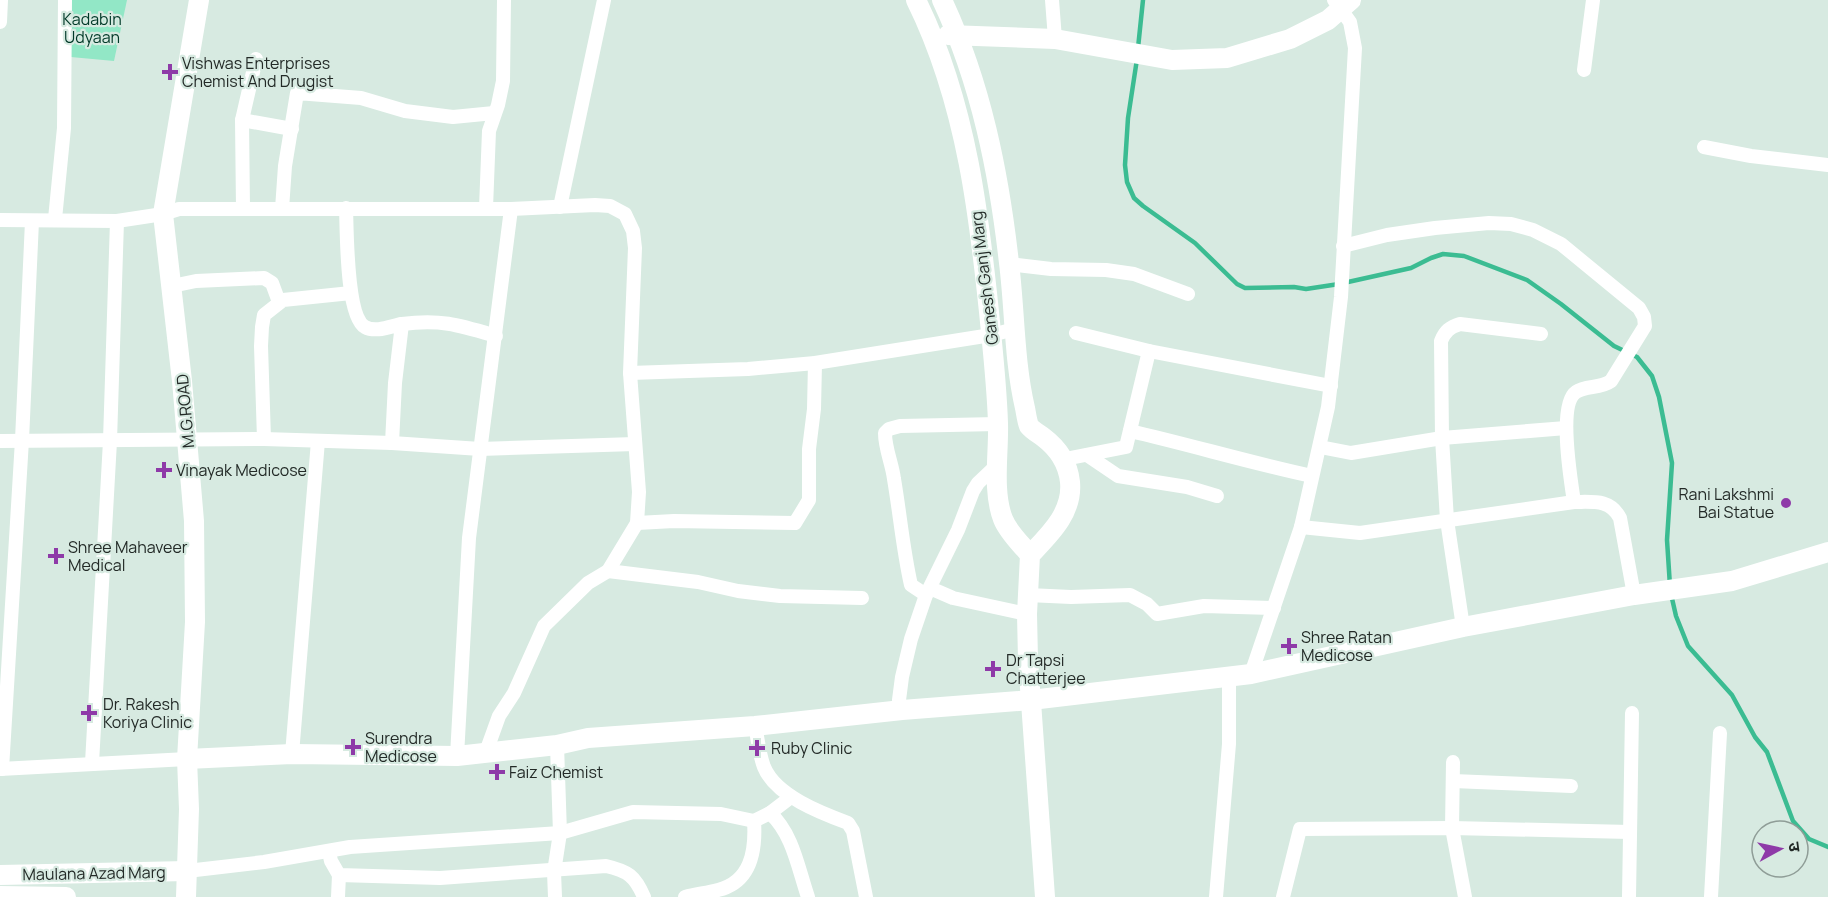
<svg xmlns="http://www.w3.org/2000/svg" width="1828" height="897" viewBox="0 0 1828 897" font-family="Manrope,'Noto Sans Devanagari',sans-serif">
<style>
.green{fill:#92e7c6}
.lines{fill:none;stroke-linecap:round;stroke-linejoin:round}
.stream{stroke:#3bbc92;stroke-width:4.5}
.street{stroke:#fff;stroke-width:14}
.secondary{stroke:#fff;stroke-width:20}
.poi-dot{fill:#8e3aa8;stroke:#d7eae1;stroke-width:2}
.labels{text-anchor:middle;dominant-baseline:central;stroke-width:4.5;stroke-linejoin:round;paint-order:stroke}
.park-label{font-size:16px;fill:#003928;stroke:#d7eae1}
.poi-label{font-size:16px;fill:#232a27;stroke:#d7eae1;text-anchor:start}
.street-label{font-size:16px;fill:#232a27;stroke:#d7eae1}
</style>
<rect width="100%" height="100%" fill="#d7eae1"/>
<path class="green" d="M64 0H127L114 61 60 56Z"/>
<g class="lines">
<g class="stream">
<path d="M1138 48 1143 0"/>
<path d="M1137 59 1128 118 1125 165 1127 182 1134 198 1143 206 1195 243 1237 284 1245 288 1294 287 1306 289 1339 284 1411 268 1431 258 1443 254 1464 256 1527 280 1561 304 1614 346 1637 357 1652 376 1659 397 1672 463 1667 540 1670 586"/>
<path d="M1671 594 1676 616 1688 646 1732 695 1755 737 1767 752 1793 821 1809 839 1828 847"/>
</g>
<g class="street">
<path d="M1052 0 1055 39"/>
<path d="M0 22 1 0"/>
<path d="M1584 70 1593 0"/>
<path d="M242 120 292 129"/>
<path d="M1704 147 1751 156 1828 165"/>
<path d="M560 207 604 0"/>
<path d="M346 208C347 231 346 316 365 327 376 333 391 326 402 324L395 383 392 443"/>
<path d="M486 208 489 131 498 105 503 81 504 0"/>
<path d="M243 209 242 120 256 59"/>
<path d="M282 209 285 166 297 93 361 98 405 111 453 117 494 113"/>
<path d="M55 219 64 128 65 0"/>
<path d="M0 220 117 221 163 214 179 209H511L595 205 610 206 625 214 633 231 635 248 630 373 639 492 637 523 608 571 588 583 544 626 514 693 499 716 486 752"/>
<path d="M1343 246 1387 235 1435 228 1489 223 1511 224 1533 230 1561 244 1639 308 1644 317 1645 326 1611 381C1600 389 1586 385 1576 392 1558 404 1571 482 1574 502"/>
<path d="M1009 264 1051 269 1106 270 1134 274 1188 294"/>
<path d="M172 286 196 281 264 278 272 283 279 302"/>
<path d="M402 324C441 319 459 325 496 336"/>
<path d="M1076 333 1149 351 1331 386"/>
<path d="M630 373 748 369 815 363 991 335 1015 329"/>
<path d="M1130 431C1191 445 1251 463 1312 476"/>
<path d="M264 439 261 346 262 327 264 315 283 300 351 293"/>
<path d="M0 441 264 439 392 443 480 449 635 444"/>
<path d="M1320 447 1351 453 1442 438 1566 428"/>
<path d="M1087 455 1118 476 1187 487 1217 496"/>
<path d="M1065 459 1126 447 1149 351"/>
<path d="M637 523 674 521 795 523 809 500V449L814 409 815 363"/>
<path d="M1301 527 1360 533 1574 502C1593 502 1610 499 1620 518L1634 595"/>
<path d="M608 571 698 582 738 591 780 596 862 598"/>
<path d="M930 588 953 598 1027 614"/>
<path d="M926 595 911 585C903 550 900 514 894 479 892 463 885 449 885 433L889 429 900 426 998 424"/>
<path d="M1028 595 1071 597 1130 595 1147 604 1157 614 1204 606 1274 608"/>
<path d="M1463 627 1447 520 1442 438 1441 341C1445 331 1450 327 1460 324L1541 334"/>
<path d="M1251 674 1301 527 1328 407 1341 297 1355 48 1350 22 1334 0"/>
<path d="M902 710 899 700 902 677 911 639 926 595 958 530 973 491 978 483 997 465"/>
<path d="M755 726C758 739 759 754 764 767 776 796 821 813 848 823L853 831 866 897"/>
<path d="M292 754 318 441"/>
<path d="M457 756 469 538 511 209"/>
<path d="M1453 762 1452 828 1465 897"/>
<path d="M92 763 110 441 117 221"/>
<path d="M0 769 187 759"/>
<path d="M2 769 22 440 32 221"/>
<path d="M1453 781 1571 786"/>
<path d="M770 813C793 834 798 868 808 897"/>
<path d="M329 852 331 861 339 875 440 878 606 866C628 871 635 876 644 897"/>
<path d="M187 871 264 862 350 847 560 833 633 812 721 814 754 821"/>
<path d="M338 897 339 875"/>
<path d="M555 897 554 872 560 833 557 745"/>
<path d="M685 897C696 894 707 893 718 890 751 882 756 851 754 821L770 813 791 797"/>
<path d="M1216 897 1229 744V676"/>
<path d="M1283 897 1300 829 1452 828 1630 832"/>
<path d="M1629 897 1632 713"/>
<path d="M1711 897 1720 733"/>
</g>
<g class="secondary">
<path d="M916 0C967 103 980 219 991 332 994 362 997 393 998 423 999 452 992 491 1003 519 1008 532 1021 544 1030 555"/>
<path d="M942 0C981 83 999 173 1009 263 1015 311 1014 361 1025 408 1026 413 1027 421 1029 426 1032 430 1039 434 1043 437 1059 449 1068 463 1070 482 1073 513 1049 535 1030 555L1027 614 1028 660 1045 897"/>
<path d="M948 35 1055 39 1172 60 1227 58 1290 39 1328 20 1351 0"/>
<path d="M187 759 292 754 457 756 557 745 588 738 755 726 902 710 1031 700 1251 674 1463 627 1634 595 1732 581 1828 552"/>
<path d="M0 875 187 871"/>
<path d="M0 896 66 897"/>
<path d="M186 897 189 809 187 759 195 622 194 521 182 381 163 214 199 0"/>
</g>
</g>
<g class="poi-dot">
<path d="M167 63h6v6h6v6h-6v6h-6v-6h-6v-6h6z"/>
<path d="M161 461h6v6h6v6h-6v6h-6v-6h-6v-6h6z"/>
<circle cx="1786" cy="503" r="6"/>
<path d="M53 547h6v6h6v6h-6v6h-6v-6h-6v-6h6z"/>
<path d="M1286 637h6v6h6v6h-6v6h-6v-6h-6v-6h6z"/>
<path d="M990 660h6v6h6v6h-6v6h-6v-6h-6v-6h6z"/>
<path d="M86 704h6v6h6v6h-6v6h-6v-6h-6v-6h6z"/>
<path d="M350 738h6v6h6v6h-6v6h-6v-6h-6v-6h6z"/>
<path d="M754 739h6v6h6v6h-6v6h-6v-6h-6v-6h6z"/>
<path d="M494 763h6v6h6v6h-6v6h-6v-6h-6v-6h6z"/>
</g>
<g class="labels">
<g class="park-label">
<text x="92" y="19">Kadabin<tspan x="92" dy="18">Udyaan</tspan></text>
</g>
<g class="poi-label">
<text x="182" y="63">Vishwas Enterprises<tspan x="182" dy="18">Chemist And Drugist</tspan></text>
<text x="176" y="470">Vinayak Medicose</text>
<text x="1774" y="494" text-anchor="end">Rani Lakshmi<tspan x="1774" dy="18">Bai Statue</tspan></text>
<text x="68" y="547">Shree Mahaveer<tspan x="68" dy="18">Medical</tspan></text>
<text x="1301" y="637">Shree Ratan<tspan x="1301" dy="18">Medicose</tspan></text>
<text x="1006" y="660">Dr Tapsi<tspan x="1006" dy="18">Chatterjee</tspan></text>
<text x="103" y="704">Dr. Rakesh<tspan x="103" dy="18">Koriya Clinic</tspan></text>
<text x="365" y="738">Surendra<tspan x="365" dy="18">Medicose</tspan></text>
<text x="771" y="748">Ruby Clinic</text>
<text x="509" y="772">Faiz Chemist</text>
</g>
<g class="street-label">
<text transform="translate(984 278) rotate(-97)">Ganesh Ganj Marg</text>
<text transform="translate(185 411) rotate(-95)">M.G.ROAD</text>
<text transform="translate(94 873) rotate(-1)">Maulana Azad Marg</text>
</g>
</g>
<g transform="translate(1780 849) rotate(82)"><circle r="28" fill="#d7eae1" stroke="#8f9d97" stroke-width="1.5"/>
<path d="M0-4.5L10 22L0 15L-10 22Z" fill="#8e3aa8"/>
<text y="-9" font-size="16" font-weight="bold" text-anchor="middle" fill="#232a27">उ</text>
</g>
</svg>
